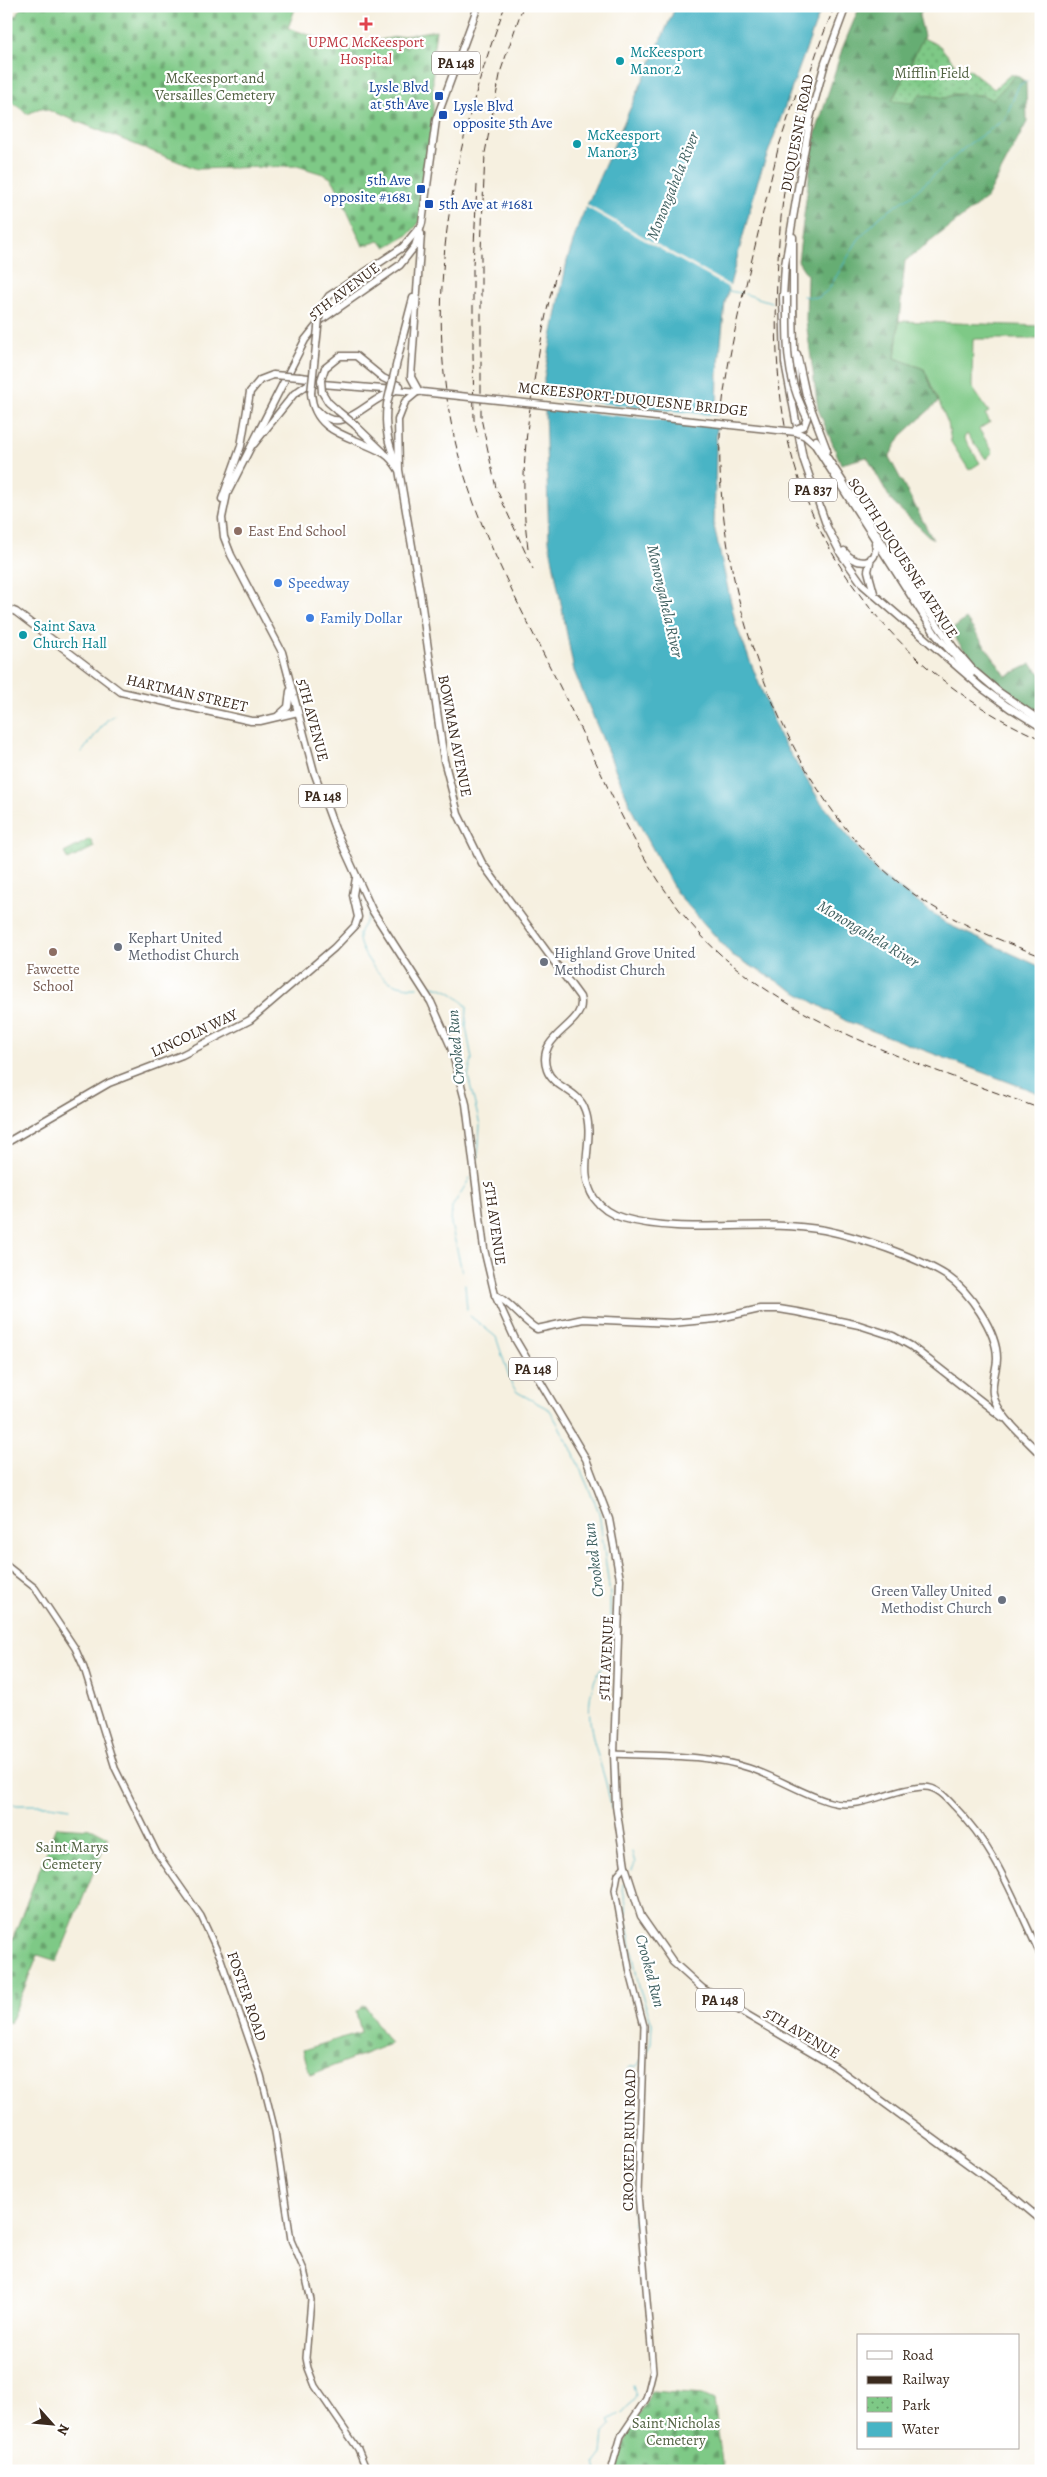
<svg xmlns="http://www.w3.org/2000/svg" width="1047" height="2477" viewBox="0 0 1047 2477" font-family="Alegreya,serif">
<style>
.green{fill:#7ec986;stroke:#5c7a52}
.forest{fill:url(#forest-firs);stroke:#506c48}
.cemetery{fill:url(#cemetery-stones);stroke:#5c7a52}
.park{fill:url(#park-dots);stroke:#5c7a52}
.water{fill:#48b4c5;stroke:#426f72}
.pier{fill:#f6f0e0}
.lines{fill:none;stroke-linecap:round;stroke-linejoin:round}
.stream{stroke:#48b4c5;stroke-width:1}
.minor-casing{stroke:#7c6f62;stroke-width:8}
.major-casing{stroke:#7c6f62;stroke-width:9}
.minor{stroke:#fff;stroke-width:5}
.major{stroke:#fff;stroke-width:6}
.rail{stroke:#3b2a1e;stroke-width:1;stroke-dasharray:8 4;stroke-linecap:butt}
.major-bridge-casing{stroke:#7c6f62;stroke-width:9;stroke-linecap:butt}
.major-bridge{stroke:#fff;stroke-width:6}
.health-dot{fill:#e0444e;stroke:#fff;stroke-width:2}
.culture-dot{fill:#0f9aa8;stroke:#fff;stroke-width:2}
.transit-dot{fill:#1a4fb4;stroke:#fff;stroke-width:2}
.education-dot{fill:#8d6e63;stroke:#fff;stroke-width:2}
.shop-dot{fill:#3f7fe0;stroke:#fff;stroke-width:2}
.worship-dot{fill:#6b7280;stroke:#fff;stroke-width:2}
.labels{text-anchor:middle;dominant-baseline:central;stroke-width:4.5;stroke-linejoin:round;paint-order:stroke}
.shield{fill:#fff;stroke:#766a62;stroke-width:1}
.shield-label{font-size:14px;font-weight:bold;fill:#3b2a1e}
.health-label{font-size:15px;fill:#be3a42;stroke:#fff}
.culture-label{font-size:15px;fill:#0d838f;stroke:#fff;text-anchor:start}
.park-label{font-size:15px;fill:#526242;stroke:#fff}
.transit-label{font-size:15px;fill:#164399;stroke:#fff;text-anchor:end}
.street-label{font-size:15px;fill:#3b2a1e;stroke:#fff}
.education-label{font-size:15px;fill:#785e54;stroke:#fff;text-anchor:start}
.shop-label{font-size:15px;fill:#366cbe;stroke:#fff;text-anchor:start}
.worship-label{font-size:15px;fill:#5b616d;stroke:#fff;text-anchor:start}
.water-label{font-size:16px;font-style:italic;fill:#406161;stroke:#fff}
</style>
<defs>
<pattern id="forest-firs" width="22" height="20" patternUnits="userSpaceOnUse" patternTransform="scale(1.25)"><rect width="22" height="20" fill="#66ad73"/><path d="M5 1l3.5 6h-7zM16 11l3.5 6h-7z" fill="#558d5e"/></pattern>
<pattern id="cemetery-stones" width="16" height="16" patternUnits="userSpaceOnUse" patternTransform="scale(1.25)"><rect width="16" height="16" fill="#7ec986"/><path d="M2 7V4a2 2 0 0 1 4 0v3zM10 15v-3a2 2 0 0 1 4 0v3z" fill="#68a36d"/></pattern>
<pattern id="park-dots" width="8" height="8" patternUnits="userSpaceOnUse" patternTransform="scale(1.25)"><rect width="8" height="8" fill="#7ec986"/><path d="M2 2h.1M6 6h.1" fill="none" stroke="#68a36d" stroke-width="1.8" stroke-linecap="round"/></pattern>
</defs>
<rect width="100%" height="100%" fill="#fff"/>
<filter id="ink" filterUnits="userSpaceOnUse"><feTurbulence type="fractalNoise" baseFrequency=".02" numOctaves="2"/><feDisplacementMap in="SourceGraphic" scale="10" xChannelSelector="R" yChannelSelector="G"/><feConvolveMatrix kernelMatrix="1 2 1 2 8 2 1 2 1" color-interpolation-filters="sRGB"/></filter>
<filter id="wash" filterUnits="userSpaceOnUse"><feTurbulence type="fractalNoise" baseFrequency=".0096" numOctaves="4" result="noise"/><feDisplacementMap in="SourceGraphic" scale="20" xChannelSelector="R" yChannelSelector="G"/><feGaussianBlur stdDeviation="1.12" result="paint"/><feColorMatrix in="noise" values="0 0 0 0 0 0 0 0 0 0 0 0 0 0 0 0 0 1.4 0 .05"/><feComposite in="paint" operator="in"/></filter>
<g filter="url(#wash)">
<rect width="100%" height="100%" fill="#f6f0e0"/>
<path class="green" d="M899 321 1041 326V339H973L972 387 989 412 985 414 990 422 979 429 993 452 986 459 967 434 964 438 980 463 969 470 951 442 948 423 924 369 895 358Z"/>
<g class="forest">
<path d="M860 6H924L919 16 924 36 892 101 920 94 945 98 954 94 982 95 992 100 1016 75 1026 82 1027 122 987 198 905 261 895 358 924 369 938 402 901 436 889 457 933 540 892 502 867 457 841 464 818 409 806 321 807 275 798 261 814 139 842 49Z"/>
<path d="M966 619 1006 676 1031 664 1041 674V718C1002 691 977 670 950 631Z"/>
</g>
<g class="cemetery">
<path d="M22 6H288L295 9 288 28 351 49 357 44 436 30 433 53V124L419 223 408 235 386 247 379 241 363 246 335 184 331 178 323 174 297 166 197 169 48 110 40 108 28 114 6 98V11L16 16Z"/>
<path d="M57 1827 93 1829 108 1837 57 1961 38 1955 10 2023 6 2021V1956L55 1829Z"/>
<path d="M365 2005 390 2044 310 2075 303 2050 361 2032 356 2012Z"/>
<path d="M652 2391 703 2395 714 2400 723 2471H613L631 2429Z"/>
</g>
<g class="park">
<path d="M923 38 940 46 962 73 969 69 994 89 1010 75H1016L992 100 982 95 954 94 945 98 920 94 913 103 892 101Z"/>
<path d="M90 839 94 847 68 860 64 853Z"/>
</g>
<path class="water" d="M676 6H822L758 180 725 303 718 373 714 526 736 625 780 737 820 801 878 873 947 924 1041 967V1094L846 1021 732 955 676 892 634 814 574 671 549 541 544 378 567 261 579 223Z"/>
<g class="pier">
<path d="M586 202 587 205 727 284 732 287 731 289 584 206Z"/>
<path d="M542 397 719 416V426L542 408Z"/>
</g>
<g class="lines">
<g class="stream">
<path d="M728 291 741 293"/>
<path d="M745 294 771 302"/>
<path d="M803 296 818 298 828 290 858 240 870 227 881 216 912 195 969 144 1005 119 1019 85 1028 81"/>
<path d="M82 752 107 720 114 715"/>
<path d="M369 914C368 922 360 927 359 935 357 948 376 973 387 980 395 985 408 988 417 987"/>
<path d="M429 986C443 985 459 997 467 1007L466 1027 472 1059 468 1076 480 1125 478 1158"/>
<path d="M462 1271 451 1224 452 1207 470 1178"/>
<path d="M465 1284 467 1309"/>
<path d="M470 1316 496 1337 512 1385 517 1392 550 1410 571 1448 599 1512 610 1595V1661C607 1665 601 1666 599 1671 574 1718 605 1760 611 1808"/>
<path d="M6 1802 17 1805H50L70 1808"/>
<path d="M632 1852 635 1863 632 1870"/>
<path d="M623 1884C622 1896 629 1902 625 1915L639 1987 652 2023 651 2043 645 2055"/>
<path d="M634 2143C635 2127 639 2109 634 2094 631 2085 626 2082 625 2072L630 2067 637 2066 641 2060"/>
<path d="M633 2152 634 2226"/>
<path d="M597 2471 595 2463 602 2454 604 2432 611 2425 609 2420 623 2412 636 2397 633 2386"/>
</g>
</g>
</g>
<g filter="url(#ink)">
<g class="lines">
<g class="minor-casing">
<g id="minor">
<path d="M6 1565 35 1588 75 1648 84 1668 115 1768 157 1853 201 1916 221 1959 261 2075 275 2131 291 2240 304 2270 311 2300 306 2358 308 2368 315 2386 358 2449 367 2471"/>
<path d="M614 1754C658 1756 707 1754 749 1768 777 1777 802 1794 830 1802 861 1811 892 1788 923 1787 936 1786 946 1797 954 1806 997 1849 1015 1903 1041 1956"/>
<path d="M611 2471 621 2436 646 2399 653 2371 638 2194 644 2026 630 1973 615 1890 618 1874 625 1866"/>
</g>
</g>
<g class="major-casing">
<g id="major">
<path d="M478 6 436 120 422 223 415 246 400 265 321 320 305 340 227 494 222 518 224 537 231 555 282 652 314 772 335 829 372 910 431 1002 451 1047 466 1104 484 1249 495 1295 515 1339 586 1459 609 1519 620 1579 614 1754 616 1806 625 1866 641 1916 673 1962 703 1989 834 2066 1017 2200 1041 2220"/>
<path d="M846 6 825 63 810 118 785 265 783 297 785 363 803 458 827 527 841 554 863 585 982 688 1011 709"/>
<path d="M793 237V315"/>
<path d="M361 275 403 247 418 229"/>
<path d="M793 310 795 384"/>
<path d="M403 336 413 298"/>
<path d="M797 354 806 395 827 450"/>
<path d="M325 368 340 356H356L383 378 400 386"/>
<path d="M300 377 317 379"/>
<path d="M417 388 411 377 421 234"/>
<path d="M322 392 328 402 338 411"/>
<path d="M417 392 405 402 398 420 399 470 420 593 444 760 458 814 482 863 580 997C589 1026 534 1033 547 1070 554 1089 578 1089 585 1110 596 1140 576 1170 594 1198 601 1208 612 1215 623 1218 686 1236 760 1218 824 1230 859 1237 917 1257 947 1276 969 1291 997 1331 997 1358 997 1370 991 1382 993 1394 996 1414 1027 1440 1041 1455"/>
<path d="M311 393C314 436 356 436 385 454 391 458 395 464 398 469"/>
<path d="M387 404C384 427 388 444 397 464"/>
<path d="M802 407 807 418 804 426"/>
<path d="M317 410C343 439 367 398 393 392"/>
<path d="M355 425 383 452"/>
<path d="M805 436 815 445 936 635 971 674"/>
<path d="M816 440 910 586 954 648 973 670 999 692 1041 721"/>
<path d="M254 444 294 394 310 383 419 392"/>
<path d="M222 499 241 446 250 392 260 380 273 375"/>
<path d="M844 551C855 567 880 566 875 543"/>
<path d="M871 558 868 571 874 593"/>
<path d="M6 608 16 612 121 692 251 721H260L298 712"/>
<path d="M1009 707 1041 727"/>
<path d="M278 716 288 707 290 691"/>
<path d="M6 1143 109 1083 182 1055 250 1020 334 948 355 926 358 917 353 895 356 878"/>
<path d="M495 1295C512 1303 521 1320 537 1329L583 1319 672 1323 716 1319 760 1309H779L797 1312 859 1325 893 1336 911 1346 1003 1418"/>
</g>
</g>
<use href="#minor" class="minor"/>
<use href="#major" class="major"/>
<g class="rail">
<path d="M505 6C449 155 415 328 467 483 494 566 540 643 577 722 618 808 654 898 728 961 816 1035 935 1069 1041 1109"/>
<path d="M523 6 501 70 485 153 481 251V418L496 488 533 569"/>
<path d="M835 6C800 85 782 173 778 259 775 313 775 367 784 420 808 562 911 682 1041 739"/>
<path d="M477 185 473 266V354L474 420 478 437"/>
<path d="M744 290C733 338 722 388 720 437 715 584 782 787 898 882 939 916 991 937 1041 956"/>
<path d="M743 297 778 149 796 94"/>
<path d="M528 548C519 482 526 428 537 363 543 330 548 298 559 266"/>
</g>
<g class="major-bridge-casing">
<g id="major-bridge">
<path d="M787 296C787 334 785 373 802 407"/>
<path d="M273 375 300 377"/>
<path d="M322 392 321 380 325 368"/>
<path d="M422 392 796 432 805 436"/>
<path d="M311 393 320 309 329 296 361 275"/>
<path d="M387 404 403 336"/>
<path d="M338 411 355 425"/>
<path d="M796 429 804 426"/>
</g>
</g>
<use href="#major-bridge" class="major-bridge"/>
</g>
</g>
<path class="health-dot" d="M363.5 16.5h5v5h5v5h-5v5h-5v-5h-5v-5h5z"/>
<g class="culture-dot">
<circle cx="620" cy="61" r="5"/>
<circle cx="577" cy="144" r="5"/>
<circle cx="23" cy="635" r="5"/>
</g>
<g class="transit-dot">
<rect x="434" y="91" width="10" height="10" rx="2.5"/>
<rect x="438" y="110" width="10" height="10" rx="2.5"/>
<rect x="416" y="184" width="10" height="10" rx="2.5"/>
<rect x="424" y="199" width="10" height="10" rx="2.5"/>
</g>
<g class="education-dot">
<circle cx="238" cy="531" r="5"/>
<circle cx="53" cy="952" r="5"/>
</g>
<g class="shop-dot">
<circle cx="278" cy="583" r="5"/>
<circle cx="310" cy="618" r="5"/>
</g>
<g class="worship-dot">
<circle cx="118" cy="947" r="5"/>
<circle cx="544" cy="962" r="5"/>
<circle cx="1002" cy="1600" r="5"/>
</g>
<g class="labels">
<g class="shield">
<rect x="432" y="51.5" width="48" height="23" rx="4"/>
<rect x="789" y="478.5" width="48" height="23" rx="4"/>
<rect x="299" y="784.5" width="48" height="23" rx="4"/>
<rect x="509" y="1357.5" width="48" height="23" rx="4"/>
<rect x="696" y="1988.5" width="48" height="23" rx="4"/>
</g>
<g class="shield-label">
<text x="456" y="63">PA 148</text>
<text x="813" y="490">PA 837</text>
<text x="323" y="796">PA 148</text>
<text x="533" y="1369">PA 148</text>
<text x="720" y="2000">PA 148</text>
</g>
<g class="health-label">
<text x="366" y="42">UPMC McKeesport<tspan x="366" dy="17">Hospital</tspan></text>
</g>
<g class="culture-label">
<text x="630" y="52">McKeesport<tspan x="630" dy="17">Manor 2</tspan></text>
<text x="587" y="135">McKeesport<tspan x="587" dy="17">Manor 3</tspan></text>
<text x="33" y="626">Saint Sava<tspan x="33" dy="17">Church Hall</tspan></text>
</g>
<g class="park-label">
<text x="932" y="73">Mifflin Field</text>
<text x="215" y="78">McKeesport and<tspan x="215" dy="17">Versailles Cemetery</tspan></text>
<text x="72" y="1847">Saint Marys<tspan x="72" dy="17">Cemetery</tspan></text>
<text x="676" y="2423">Saint Nicholas<tspan x="676" dy="17">Cemetery</tspan></text>
</g>
<g class="transit-label">
<text x="429" y="87">Lysle Blvd<tspan x="429" dy="17">at 5th Ave</tspan></text>
<text x="453" y="106" text-anchor="start">Lysle Blvd<tspan x="453" dy="17">opposite 5th Ave</tspan></text>
<text x="411" y="180">5th Ave<tspan x="411" dy="17">opposite #1681</tspan></text>
<text x="439" y="204" text-anchor="start">5th Ave at #1681</text>
</g>
<g class="street-label">
<text transform="translate(797 133) rotate(-79)">DUQUESNE ROAD</text>
<text transform="translate(344 291) rotate(-37)">5TH AVENUE</text>
<text transform="translate(633 399) rotate(6)">MCKEESPORT-DUQUESNE BRIDGE</text>
<text transform="translate(903 558) rotate(57)">SOUTH DUQUESNE AVENUE</text>
<text transform="translate(187 693) rotate(13)">HARTMAN STREET</text>
<text transform="translate(313 720) rotate(75)">5TH AVENUE</text>
<text transform="translate(455 736) rotate(79)">BOWMAN AVENUE</text>
<text transform="translate(194 1033) rotate(-25)">LINCOLN WAY</text>
<text transform="translate(495 1223) rotate(82)">5TH AVENUE</text>
<text transform="translate(606 1658) rotate(-87)">5TH AVENUE</text>
<text transform="translate(247 1996) rotate(71)">FOSTER ROAD</text>
<text transform="translate(802 2033) rotate(31)">5TH AVENUE</text>
<text transform="translate(629 2140) rotate(-89)">CROOKED RUN ROAD</text>
</g>
<g class="education-label">
<text x="248" y="531">East End School</text>
<text x="53" y="969" text-anchor="middle">Fawcette<tspan x="53" dy="17">School</tspan></text>
</g>
<g class="shop-label">
<text x="288" y="583">Speedway</text>
<text x="320" y="618">Family Dollar</text>
</g>
<g class="worship-label">
<text x="128" y="938">Kephart United<tspan x="128" dy="17">Methodist Church</tspan></text>
<text x="554" y="953">Highland Grove United<tspan x="554" dy="17">Methodist Church</tspan></text>
<text x="992" y="1591" text-anchor="end">Green Valley United<tspan x="992" dy="17">Methodist Church</tspan></text>
</g>
<g class="water-label">
<text transform="translate(673 186) rotate(-68)">Monongahela River</text>
<text transform="translate(665 601) rotate(77)">Monongahela River</text>
<text transform="translate(868 934) rotate(31)">Monongahela River</text>
<text transform="translate(456 1047) rotate(-95)">Crooked Run</text>
<text transform="translate(594 1560) rotate(-97)">Crooked Run</text>
<text transform="translate(650 1971) rotate(75)">Crooked Run</text>
</g>
</g>
<rect width="1047" height="2477" fill="none" stroke="#fff" stroke-width="25"/>
<rect x="857" y="2334" width="162" height="115" fill="#ffffff" stroke="#b1aaa5"/>
<rect x="867" y="2351" width="25" height="8" fill="#ffffff" stroke="#b1aaa5"/>
<text x="902" y="2360" font-size="15" fill="#3b2a1e">Road</text>
<rect x="867" y="2376" width="25" height="8" fill="#3b2a1e" stroke="#b1aaa5"/>
<text x="902" y="2384" font-size="15" fill="#3b2a1e">Railway</text>
<rect x="867" y="2397" width="25" height="15" fill="url(#park-dots)" stroke="#b1aaa5"/>
<text x="902" y="2410" font-size="15" fill="#3b2a1e">Park</text>
<rect x="867" y="2422" width="25" height="15" fill="#48b4c5" stroke="#b1aaa5"/>
<text x="902" y="2434" font-size="15" fill="#3b2a1e">Water</text>
<g transform="translate(52 2424) rotate(117)" stroke="#ffffff" stroke-width="4" paint-order="stroke">
<path d="M0-4L9 19L0 12L-9 19Z" fill="#3b2a1e"/>
<text y="-8" font-size="14" font-weight="bold" text-anchor="middle" fill="#3b2a1e">N</text>
</g>
</svg>
